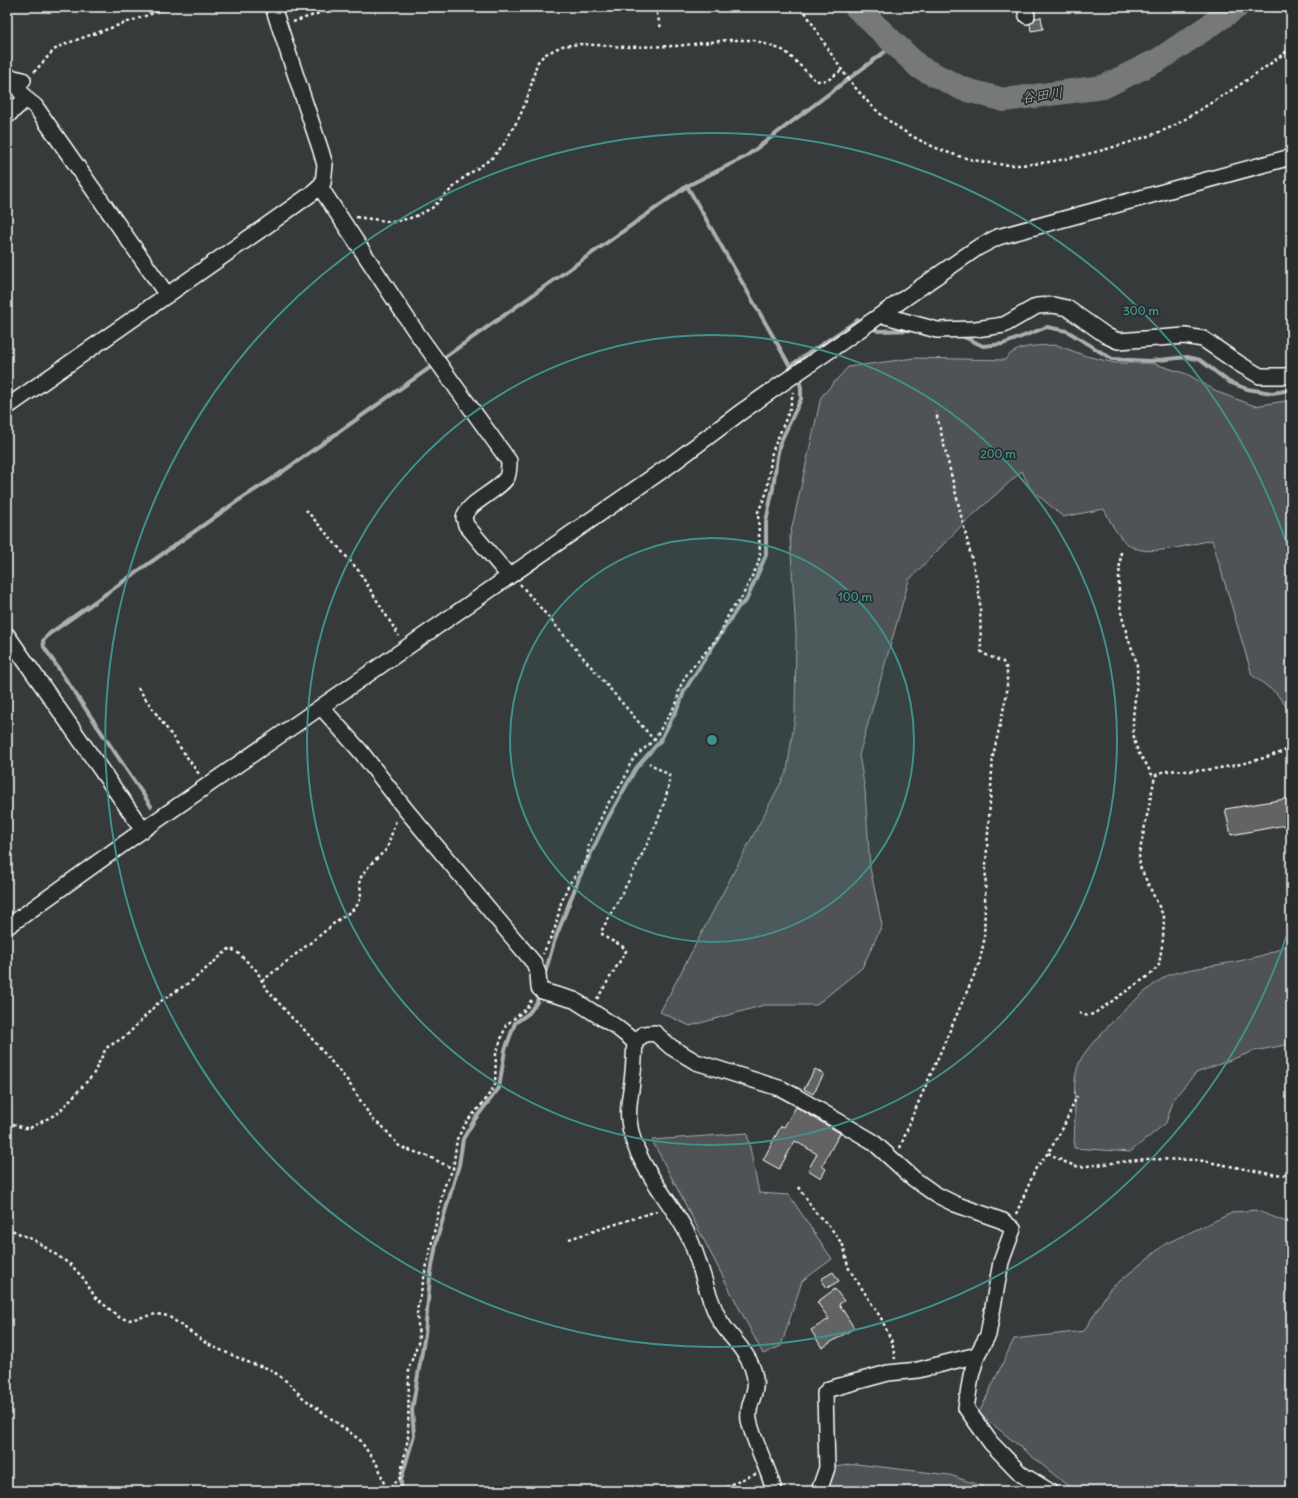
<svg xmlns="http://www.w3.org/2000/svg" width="1298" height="1498" viewBox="0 0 1298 1498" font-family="Delius,'Klee One',sans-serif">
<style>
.green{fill:#505354;stroke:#a8a9aa}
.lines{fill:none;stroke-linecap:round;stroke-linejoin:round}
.stream{stroke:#adaeaf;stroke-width:4}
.river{stroke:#767879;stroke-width:24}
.building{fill:#636465;stroke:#fff}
.street-casing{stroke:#fff;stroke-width:18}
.path{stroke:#fff;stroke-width:2.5;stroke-dasharray:3 3;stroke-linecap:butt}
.street{stroke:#2a2d2e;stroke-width:15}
.ring{fill:none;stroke:#3f918b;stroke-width:2}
.labels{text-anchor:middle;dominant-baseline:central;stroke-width:3.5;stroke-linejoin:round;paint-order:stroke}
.water-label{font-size:14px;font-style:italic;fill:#b4b5b5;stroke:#2a2d2e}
.centre{fill:#3f918b;stroke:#2a2d2e;stroke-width:2}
.ring-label{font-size:12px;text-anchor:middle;font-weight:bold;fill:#3f918b;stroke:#2a2d2e;stroke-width:3.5;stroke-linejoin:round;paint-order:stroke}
</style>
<rect width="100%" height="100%" fill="#373a3b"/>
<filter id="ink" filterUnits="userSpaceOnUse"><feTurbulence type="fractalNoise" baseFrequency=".025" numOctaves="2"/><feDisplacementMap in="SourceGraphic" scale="8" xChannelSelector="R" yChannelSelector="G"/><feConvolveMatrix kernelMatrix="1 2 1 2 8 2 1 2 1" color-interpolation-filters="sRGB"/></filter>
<g filter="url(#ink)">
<g class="green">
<path d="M1057 345 1086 356 1115 363H1152L1187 374 1220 393 1255 406 1291 400V713L1276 693 1252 675 1212 540C1190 544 1144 560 1126 543 1116 534 1110 521 1104 509L1063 517 1030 488 1022 471 963 524 909 580 859 755 865 790 870 868 882 925 862 968 816 1005H764L690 1026 660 1012 787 771 795 716 796 634 790 536 821 397 848 367 914 358 1005 360C1015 344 1040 346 1057 345Z"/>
<path d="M1291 943V1044L1254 1051 1196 1073 1174 1098 1166 1123 1130 1152 1074 1148C1074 1137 1075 1126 1075 1115 1075 1097 1072 1078 1080 1061 1087 1043 1154 979 1171 974 1211 963 1255 964 1291 943Z"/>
<path d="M747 1133 759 1193 789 1195 832 1259 802 1281 781 1346 763 1354 652 1140Z"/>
<path d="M1256 1210 1291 1224V1491H1074L979 1413 1014 1339 1084 1331 1109 1290 1165 1244 1234 1212Z"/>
<path d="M856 1464 950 1475 995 1491H821L827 1468Z"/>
</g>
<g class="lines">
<g class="stream">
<path d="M870 326 878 331 916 330"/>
<path d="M960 335 983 346 1003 344 1047 327 1067 331 1112 359 1150 361 1187 357 1200 360 1229 382 1247 389 1272 393 1291 390"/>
<path d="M790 366 858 320 865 323"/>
<path d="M151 806 44 647 43 641 49 634 236 502 275 477 687 186 745 157 895 44"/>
<path d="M544 977 554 942 579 878 607 820 636 768 660 741 680 703 684 691 739 606 746 601 766 555V522L773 488 777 457 780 443 801 399V387L797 375 790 366 687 186"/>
<path d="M398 1491 401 1489V1480L414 1435 412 1410 425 1334 430 1278 437 1239 459 1165 463 1139 475 1119 499 1088 505 1050 515 1023 529 1013 537 1002 539 993"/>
</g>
<path class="river" d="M856 7 919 67 963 89 1004 100 1103 87 1160 59 1237 7"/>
</g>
<g class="building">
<path d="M1041 17 1043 29 1031 31 1030 24 1036 18Z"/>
<path d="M1291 798V824L1231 835 1225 809Z"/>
<path d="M815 1069 824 1074 813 1094 804 1089Z"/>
<path d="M796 1107 840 1133 822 1166 826 1169 821 1178 808 1170 817 1154 795 1141 779 1169 763 1160 781 1126 784 1127Z"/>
<path d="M833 1272 839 1281 827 1288 821 1279Z"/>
<path d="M835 1289 844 1301 839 1304 854 1328 822 1348 811 1330 829 1319 817 1302Z"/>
</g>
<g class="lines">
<g class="street-casing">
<g id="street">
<path d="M1025 7 1027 16"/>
<path d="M23 80 10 77 26 99 35 106 167 295"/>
<path d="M7 116 26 99"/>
<path d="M320 187 414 329 509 461C509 466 509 472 507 477 498 492 467 502 464 518L466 525 509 576"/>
<path d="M882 315 937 330 976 329 1004 325 1037 306 1053 305 1067 308 1107 336 1118 341 1185 336 1203 339 1241 365 1260 376H1291"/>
<path d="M7 407 266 226 311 194 323 183 325 165 321 151 273 7"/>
<path d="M7 635 143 830"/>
<path d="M322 708 361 752 406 810 534 963 538 973 539 988 542 991 574 1000 615 1026 635 1042 644 1034 655 1033 671 1047 696 1062 782 1089 795 1096 872 1141 914 1179 935 1194 955 1204 1003 1221 1013 1229 1001 1262 988 1335 977 1355 971 1376 966 1408 991 1443 1021 1474 1049 1491"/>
<path d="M7 927 143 830 673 463 741 412 977 248 998 237 1291 157"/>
<path d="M635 1042C634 1055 634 1068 632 1081 631 1094 627 1107 629 1120 633 1164 671 1199 689 1237 701 1263 705 1291 718 1317 727 1335 745 1348 752 1367 762 1394 746 1399 749 1420 754 1444 768 1466 774 1491"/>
<path d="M819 1491 827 1468 825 1393 829 1389 888 1373 918 1370 977 1355"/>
</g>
</g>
<g class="path">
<path d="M655 7 661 28"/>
<path d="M802 7C824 42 844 79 874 108 910 142 962 163 1011 165 1054 166 1127 145 1167 129 1180 123 1193 114 1206 106 1236 88 1264 69 1291 48"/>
<path d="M293 22 337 7"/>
<path d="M7 59 10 63"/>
<path d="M34 72 54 50 62 45 171 7"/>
<path d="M356 217 394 222 414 217 432 208 462 179 492 158 504 144 520 116 529 93 537 63 544 55 562 46 580 44 627 47 676 46 728 40H754L785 51 816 81 828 80 842 70"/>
<path d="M306 510 358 570 399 636"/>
<path d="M1121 552C1118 582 1117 602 1126 631 1129 643 1135 654 1137 666 1139 693 1127 722 1137 749 1140 758 1148 763 1150 773L1155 776"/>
<path d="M520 584 654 740 635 757 630 764 624 780 607 805 589 844 587 860 569 884 561 903 555 928 543 954"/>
<path d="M138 688 199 774"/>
<path d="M654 740 677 702 679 689 687 674 719 636 730 611 741 599 758 564 760 554 758 512 767 492 772 452 790 409 793 392"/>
<path d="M262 981 329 928C347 909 367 912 359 880L369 866 387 849 396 820"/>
<path d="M597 999 626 951C621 941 606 942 601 932 618 899 672 808 669 775L649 763"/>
<path d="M1079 1013 1088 1016 1095 1013 1151 974 1159 965 1163 939 1164 917 1140 867 1139 855 1155 776C1164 768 1180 771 1191 771 1220 770 1265 760 1291 748"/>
<path d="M7 1122 24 1128H30L58 1113 93 1075 106 1048 126 1036 158 1003 193 980 230 948 238 953 257 971 265 987 292 1018 301 1026 347 1080 373 1120 383 1127 400 1147 430 1157 453 1169"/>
<path d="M900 1148 912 1117 979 964 984 941 986 864 993 756 1007 693V669L1003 662 984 654 981 651 980 601 977 581 936 412"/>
<path d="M1048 1153 1067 1163 1079 1167 1146 1159 1198 1160 1271 1174 1291 1175"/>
<path d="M799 1187 815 1212 831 1228 844 1247 848 1267 881 1318 892 1342 895 1359"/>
<path d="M1016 1214 1036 1168 1048 1153 1063 1128 1077 1096"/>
<path d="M7 1228 36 1241 71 1265 84 1279 95 1297 120 1318 129 1320 156 1314 168 1316 207 1344 250 1363 270 1369 290 1384 302 1397 360 1440 379 1468 386 1490"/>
<path d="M569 1239 657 1211"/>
<path d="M385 1491 400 1478 408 1438 409 1368 419 1340 417 1310 444 1187 453 1169 457 1139 467 1121 484 1102 495 1085 496 1054 506 1025 526 1009 532 999"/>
<path d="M721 1491 735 1482 756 1474"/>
</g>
<use href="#street" class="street"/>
</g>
</g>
<circle cx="712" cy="740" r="202" fill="#3f918b" fill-opacity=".12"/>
<g class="ring">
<circle cx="712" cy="740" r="202"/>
<circle cx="712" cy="740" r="405"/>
<path d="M1291 923A607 607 0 1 1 1291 557"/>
</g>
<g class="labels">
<g class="water-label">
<text transform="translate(1042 95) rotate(-8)">谷田川</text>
</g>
</g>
<circle cx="712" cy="740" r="6" class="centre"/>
<g class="ring-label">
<text x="1141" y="315">300 m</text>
<text x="998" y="458">200 m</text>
<text x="855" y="601">100 m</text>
</g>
<rect width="1298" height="1498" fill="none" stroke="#2a2d2e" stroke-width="24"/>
<rect x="12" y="12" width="1274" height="1474" fill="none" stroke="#fff" stroke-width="1.5" filter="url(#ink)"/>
</svg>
